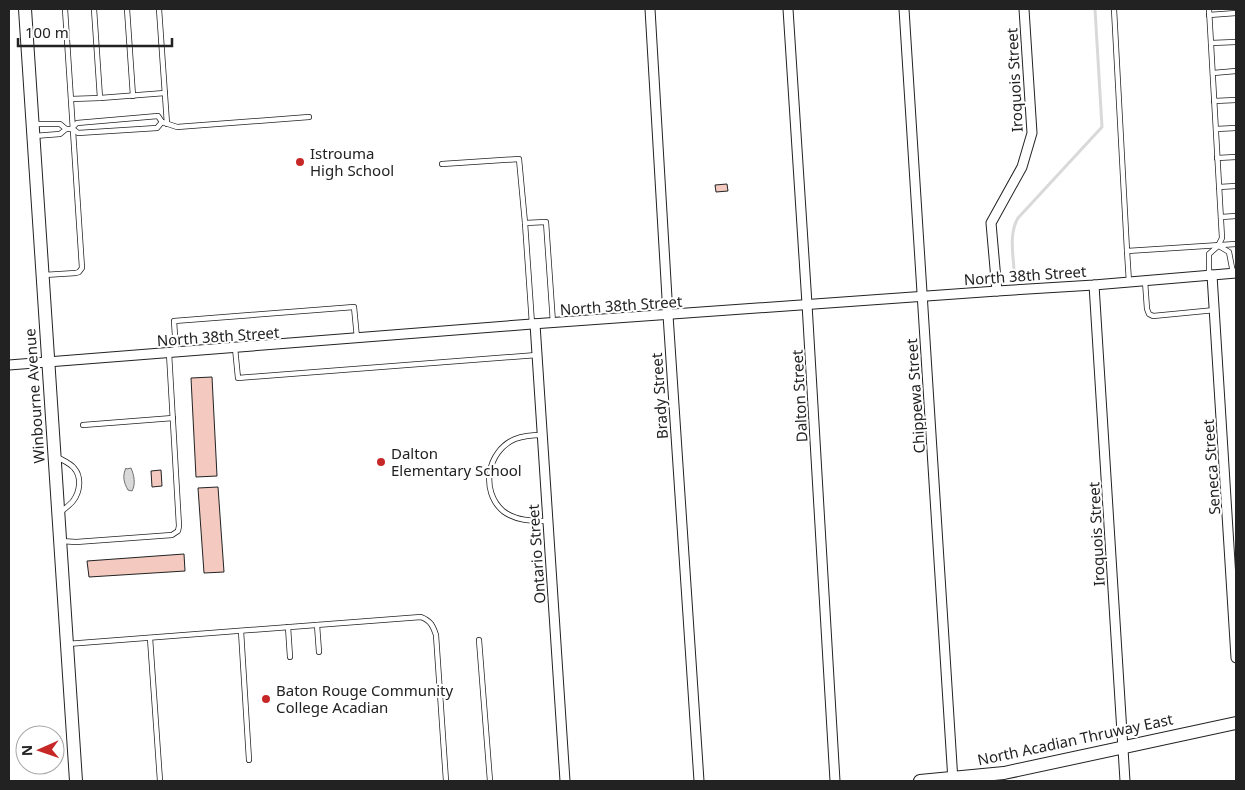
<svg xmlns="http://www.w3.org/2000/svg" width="1245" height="790" viewBox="0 0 1245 790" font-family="'Noto Sans',sans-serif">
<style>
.water{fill:url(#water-ripples);stroke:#6f6f6f}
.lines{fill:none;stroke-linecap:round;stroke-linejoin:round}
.stream{stroke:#d9d9d9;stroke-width:3}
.building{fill:#f3c9c0;stroke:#222}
.lane-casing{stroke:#222;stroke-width:6}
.street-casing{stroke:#222;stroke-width:11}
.secondary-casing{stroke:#222;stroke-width:14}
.lane{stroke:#fff;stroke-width:4.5}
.street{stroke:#fff;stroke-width:9}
.secondary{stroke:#fff;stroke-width:12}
.poi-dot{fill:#c62828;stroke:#fff;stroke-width:2}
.labels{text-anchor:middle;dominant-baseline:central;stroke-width:4;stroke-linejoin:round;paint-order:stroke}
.street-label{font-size:15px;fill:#222;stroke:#fff}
.poi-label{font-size:15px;fill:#222;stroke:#fff;text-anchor:start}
</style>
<defs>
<pattern id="water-ripples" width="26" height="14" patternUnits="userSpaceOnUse" patternTransform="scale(1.25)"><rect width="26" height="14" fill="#d9d9d9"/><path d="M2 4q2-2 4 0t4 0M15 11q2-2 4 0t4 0" fill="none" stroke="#bababa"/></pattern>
</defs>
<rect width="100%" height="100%" fill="#fff"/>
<path class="water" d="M126 468 127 469 131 468C134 475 136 484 132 491L128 490C124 483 122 476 126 468Z"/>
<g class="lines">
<path class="stream" d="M1014 270C1013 253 1009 233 1018 218L1102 127 1095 9"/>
</g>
<g class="building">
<path d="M727 184 728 191 716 192 715 185Z"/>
<path d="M212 377 217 476 196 477 191 378Z"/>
<path d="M161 470 162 486 152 487 151 471Z"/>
<path d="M218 487 224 572 204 573 198 488Z"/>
<path d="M184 554 185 571 89 577 87 561Z"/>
</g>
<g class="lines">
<g class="lane-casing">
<g id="lane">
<path d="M127 9 133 96"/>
<path d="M159 9 167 124"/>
<path d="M1114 9 1127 251 1236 244"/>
<path d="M1209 9 1222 238 1218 246 1209 254V275"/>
<path d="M1209 15 1236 13"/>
<path d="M1211 43 1236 42"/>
<path d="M1213 73 1236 71"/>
<path d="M100 98 165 93"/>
<path d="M71 99 100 98 94 9"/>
<path d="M1214 101 1236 100"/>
<path d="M162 122 177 127 309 117"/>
<path d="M34 124H60L66 129 60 134 34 136"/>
<path d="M66 129H73L78 133 157 128 162 122 158 116 77 123 73 127"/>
<path d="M1216 129 1236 128"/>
<path d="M1217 158 1236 157"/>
<path d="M442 164 519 159 525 223"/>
<path d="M1219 187 1236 186"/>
<path d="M1221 217 1236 216"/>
<path d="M1219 246 1229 252 1233 273"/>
<path d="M1127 251 1129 282"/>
<path d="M44 275 76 273 79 272 82 268 65 9"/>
<path d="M1145 281 1147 309 1149 314 1153 316 1215 310"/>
<path d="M532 324 525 223 546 222 553 323"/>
<path d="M235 348 238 378 537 355"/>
<path d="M176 351 174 321 354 307 357 338"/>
<path d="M83 425 173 418"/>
<path d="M542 435C533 435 523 436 515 439 487 451 480 491 503 511 516 521 532 521 548 521"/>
<path d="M57 457C62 460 70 463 74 468 82 477 80 492 73 501 70 505 65 508 61 512"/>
<path d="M61 541 76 542 172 535 178 531 179 526 169 353"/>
<path d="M317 625 319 652"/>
<path d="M288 627 290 657"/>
<path d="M241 631 249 760"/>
<path d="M150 638 160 781"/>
<path d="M479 640 490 781"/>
<path d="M67 644 421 617C431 621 433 626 436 635L446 781"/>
</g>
</g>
<g class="street-casing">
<g id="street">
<path d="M650 9 668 315 699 781"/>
<path d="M788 9 807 304 835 781"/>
<path d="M904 9 953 781"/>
<path d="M1212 275 1236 658"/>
<path d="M1094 285 1125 781"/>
<path d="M997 291 991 223 1022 167 1032 133 1024 9"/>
<path d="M535 324 565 781"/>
<path d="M9 365 532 324 997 291 1094 285 1236 273"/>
</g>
</g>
<g class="secondary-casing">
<g id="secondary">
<path d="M25 9 76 781"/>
<path d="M920 781 1004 773 1236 723"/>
</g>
</g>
<use href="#lane" class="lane"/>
<use href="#street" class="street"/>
<use href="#secondary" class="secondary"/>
</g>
<g class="poi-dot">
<circle cx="300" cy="162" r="5"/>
<circle cx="381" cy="462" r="5"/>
<circle cx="266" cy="699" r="5"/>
</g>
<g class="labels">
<g class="street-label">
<text transform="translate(1014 80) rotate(-93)">Iroquois Street</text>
<text transform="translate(1025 275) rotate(-4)">North 38th Street</text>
<text transform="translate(621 305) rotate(-4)">North 38th Street</text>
<text transform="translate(218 336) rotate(-4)">North 38th Street</text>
<text transform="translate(34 396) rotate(-94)">Winbourne Avenue</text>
<text transform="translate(659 396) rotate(-94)">Brady Street</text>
<text transform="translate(799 396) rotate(-93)">Dalton Street</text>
<text transform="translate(915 396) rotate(-94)">Chippewa Street</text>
<text transform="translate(1211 467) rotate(-94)">Seneca Street</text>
<text transform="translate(1096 534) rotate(-93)">Iroquois Street</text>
<text transform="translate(536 554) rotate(-94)">Ontario Street</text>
<text transform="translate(1075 739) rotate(-12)">North Acadian Thruway East</text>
</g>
<g class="poi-label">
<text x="310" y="153">Istrouma<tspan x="310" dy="17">High School</tspan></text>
<text x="391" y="453">Dalton<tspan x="391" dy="17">Elementary School</tspan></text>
<text x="276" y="690">Baton Rouge Community<tspan x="276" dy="17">College Acadian</tspan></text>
</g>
</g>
<rect width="1245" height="790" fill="none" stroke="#222222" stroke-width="20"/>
<g transform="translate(40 750) rotate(268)"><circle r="24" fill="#ffffff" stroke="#a7a7a7"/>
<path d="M0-4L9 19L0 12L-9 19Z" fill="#c62828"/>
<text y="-8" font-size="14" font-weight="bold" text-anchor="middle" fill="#222222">N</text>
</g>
<path d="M18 38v8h154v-8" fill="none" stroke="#222222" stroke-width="2.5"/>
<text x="25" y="38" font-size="15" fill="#222222" stroke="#ffffff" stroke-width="4" paint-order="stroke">100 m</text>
</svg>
